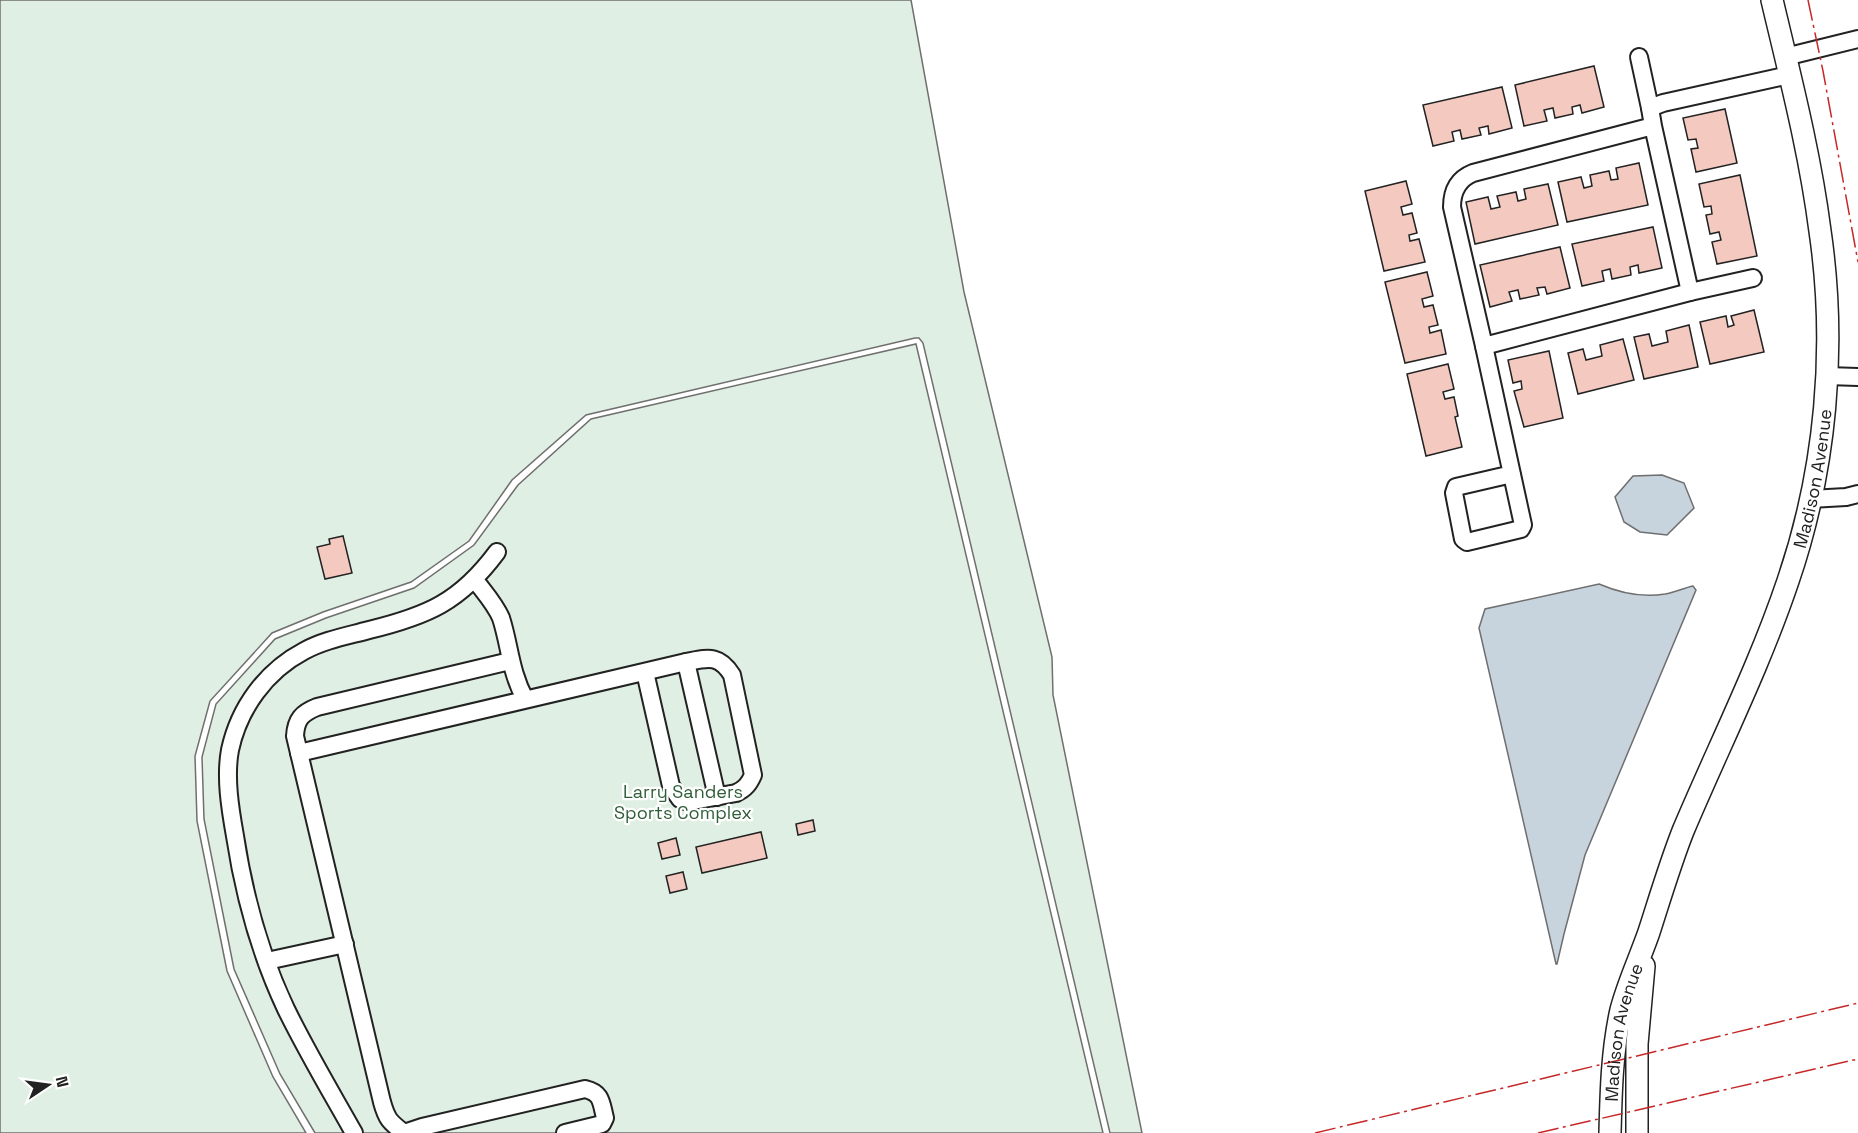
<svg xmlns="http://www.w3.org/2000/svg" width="1858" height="1133" viewBox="0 0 1858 1133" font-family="'Space Grotesk',sans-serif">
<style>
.green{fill:#e0efe3;stroke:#6f6f6f;stroke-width:1.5}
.water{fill:#c7d3dd;stroke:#6f6f6f;stroke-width:1.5}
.building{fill:#f3c9c0;stroke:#222;stroke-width:1.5}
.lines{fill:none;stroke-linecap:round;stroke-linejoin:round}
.minor-casing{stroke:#222;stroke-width:20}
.major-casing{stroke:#222;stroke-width:24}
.minor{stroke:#fff;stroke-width:16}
.major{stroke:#fff;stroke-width:21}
.power{stroke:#c62828;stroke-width:1.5;stroke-dasharray:21 4.5 3 4.5;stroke-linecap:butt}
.labels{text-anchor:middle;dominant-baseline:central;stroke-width:4.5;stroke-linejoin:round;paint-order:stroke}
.street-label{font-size:18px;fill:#222;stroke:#fff}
.park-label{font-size:18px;fill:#2f5e38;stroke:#fff}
</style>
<rect width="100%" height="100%" fill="#fff"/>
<g class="green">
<path d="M0 0H911L964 292 1052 657 1053 695 1142 1133H1110L923 343 919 338H915L586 415 512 480 469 541 411 582 323 612 272 633 210 701 195 756 197 821 227 971 273 1077 306 1133H0Z"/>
<path d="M916 344 1103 1133H315L280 1074 234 969 204 819 202 757 216 704 275 639 326 618 414 588 474 545 518 485 591 419Z"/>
</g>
<g class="water">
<path d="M1662 475 1684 483 1694 508 1667 535 1640 532 1624 522 1615 497 1633 476Z"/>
<path d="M1599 584C1620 593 1642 598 1665 594 1675 592 1684 588 1693 586L1696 590 1585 855 1564 934 1557 964H1556L1479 628 1485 609Z"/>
</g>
<g class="building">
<path d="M1594 66 1604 107 1582 113 1580 105 1572 107 1573 114 1555 118 1553 108 1544 110 1547 121 1524 126 1515 85Z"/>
<path d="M1502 87 1512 128 1489 134 1488 126 1479 128 1481 135 1462 139 1460 130 1452 132 1454 141 1433 146 1423 105Z"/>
<path d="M1725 109 1737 163 1696 172 1691 149 1698 148 1696 139 1688 140 1683 118Z"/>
<path d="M1639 163 1648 205 1567 222 1558 182 1581 177 1584 188 1592 186 1590 175 1609 171 1611 180 1618 179 1616 168Z"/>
<path d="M1740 175 1757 256 1717 264 1712 242 1721 240 1719 232 1710 234 1706 215 1712 214 1711 206 1704 207 1699 184Z"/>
<path d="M1406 181 1412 204 1401 207 1403 215 1412 213 1417 233 1409 235 1410 241 1419 239 1425 262 1384 271 1365 191Z"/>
<path d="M1548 184 1558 225 1475 244 1466 202 1488 197 1491 209 1500 207 1497 196 1516 192 1518 201 1526 199 1524 189Z"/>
<path d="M1653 227 1662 268 1639 273 1638 265 1630 267 1631 275 1612 279 1610 269 1602 271 1604 281 1582 286 1572 244Z"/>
<path d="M1560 247 1570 288 1547 294 1545 287 1537 288 1539 295 1520 299 1518 290 1509 292 1512 301 1490 307 1480 265Z"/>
<path d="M1427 272 1433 296 1422 299 1424 307 1433 305 1438 325 1429 327 1430 333 1441 330 1446 354 1405 363 1385 282Z"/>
<path d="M1754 310 1764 352 1710 364 1700 322 1726 316 1728 327 1734 325 1731 316Z"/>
<path d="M1689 325 1698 367 1644 379 1634 337 1649 334 1652 346 1668 342 1666 331Z"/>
<path d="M1623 339 1634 380 1578 394 1568 353 1583 349 1586 360 1602 356 1600 345Z"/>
<path d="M1549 351 1563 418 1524 427 1514 391 1522 389 1521 381 1513 383 1508 360Z"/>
<path d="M1448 364 1454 389 1443 392 1445 399 1454 397 1458 416 1455 417 1462 447 1426 456 1407 374Z"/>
<path d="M343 536 352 573 325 579 317 547 330 544 329 539Z"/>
<path d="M813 820 815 831 798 835 796 824Z"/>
<path d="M761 832 767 858 702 873 696 847Z"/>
<path d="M676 838 680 855 662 859 658 843Z"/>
<path d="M683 872 687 889 670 893 666 876Z"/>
</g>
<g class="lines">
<g class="minor-casing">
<g id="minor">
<path d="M1639 57 1650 108"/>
<path d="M1785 57 1858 39"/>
<path d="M1653 126 1473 173C1458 179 1452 191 1452 207L1484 346 1690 292 1653 126 1650 108 1663 103 1789 75"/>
<path d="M1690 292 1753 278"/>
<path d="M1484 346 1523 525 1521 529 1467 542 1463 539 1454 493 1456 487 1512 474"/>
<path d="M1827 376 1858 377"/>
<path d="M1810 499 1846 497 1858 494"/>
<path d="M475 580C484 592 495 604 501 618 510 646 510 671 525 699"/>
<path d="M686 662 717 797"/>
<path d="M299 753 686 662C708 658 719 654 732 675L753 775C749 784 745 789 736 793L688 802 680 799 671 786 645 672"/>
<path d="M267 961 345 944"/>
<path d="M354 1133C331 1092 307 1052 286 1009 260 954 244 895 235 836 230 808 225 777 230 750 239 708 266 671 304 651 324 640 347 636 369 630 427 616 460 602 497 552"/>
<path d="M404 1133C390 1122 387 1120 382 1102L295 736C296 719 302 713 317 707L510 661"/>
<path d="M404 1133 422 1127 585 1089C602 1093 601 1102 605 1118L602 1124 565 1133"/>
</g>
</g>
<g class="major-casing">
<g id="major">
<path id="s1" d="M1610 1133C1611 1092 1612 1050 1621 1010 1628 983 1640 958 1649 932 1660 898 1670 864 1683 831 1718 748 1759 667 1788 581 1826 470 1837 347 1820 231 1810 153 1790 76 1772 0"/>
<path d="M1637 1133V1044L1644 966"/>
</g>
</g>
<use href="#minor" class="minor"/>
<use href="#major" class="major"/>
<g class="power">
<path d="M1808 0 1823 71 1858 262"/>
<path d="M1315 1133 1858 1003"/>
<path d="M1538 1133 1858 1059"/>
</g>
</g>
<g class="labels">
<g class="street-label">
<text stroke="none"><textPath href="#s1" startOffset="690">Madison Avenue</textPath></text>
<text stroke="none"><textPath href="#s1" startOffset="102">Madison Avenue</textPath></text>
</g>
<g class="park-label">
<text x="683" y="791">Larry Sanders<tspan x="683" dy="21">Sports Complex</tspan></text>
</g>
</g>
<g transform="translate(48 1085) rotate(77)" stroke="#ffffff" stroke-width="4.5" paint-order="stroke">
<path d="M0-4.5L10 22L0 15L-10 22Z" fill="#222222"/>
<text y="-9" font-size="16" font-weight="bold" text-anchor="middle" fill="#222222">N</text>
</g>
</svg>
